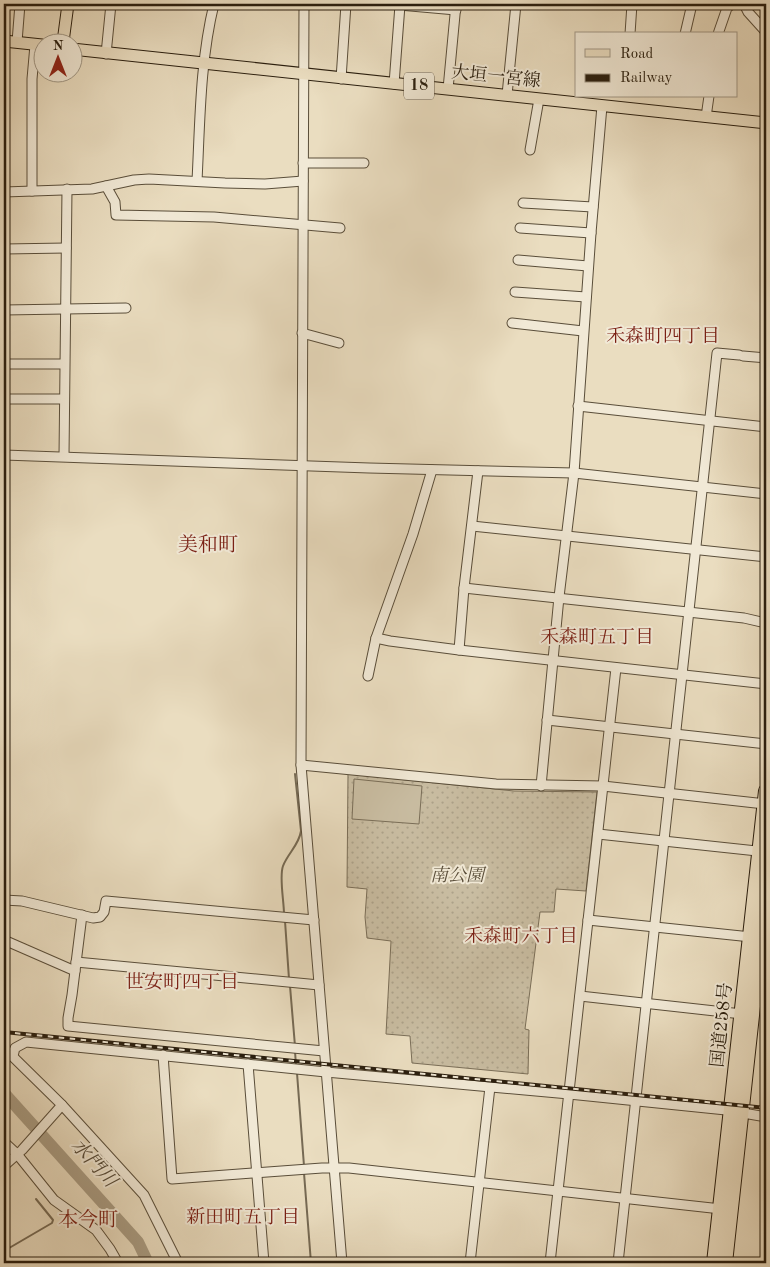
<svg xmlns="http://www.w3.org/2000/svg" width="770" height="1267" viewBox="0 0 770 1267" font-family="'Old Standard TT','Noto Serif JP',serif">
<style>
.grass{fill:url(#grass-dots);stroke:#7a6e58}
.pitch{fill:#c9bda2;stroke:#7a6e58}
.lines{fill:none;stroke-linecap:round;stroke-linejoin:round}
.stream{stroke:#766a54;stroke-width:2}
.river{stroke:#a99c83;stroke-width:12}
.minor-casing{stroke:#5a4e3a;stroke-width:11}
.major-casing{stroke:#2a1e0e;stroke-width:13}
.highway-casing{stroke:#2a1e0e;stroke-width:16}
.minor{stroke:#f1e9d6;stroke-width:9}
.major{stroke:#eaddc0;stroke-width:11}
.highway{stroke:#eaddc0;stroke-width:14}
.rail-casing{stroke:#2a1e0e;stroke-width:4}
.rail{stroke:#f1e9d6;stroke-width:2;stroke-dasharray:5.5;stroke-linecap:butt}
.labels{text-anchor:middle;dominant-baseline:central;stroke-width:4;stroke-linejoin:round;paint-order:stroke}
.shield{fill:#f1e9d6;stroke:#665b4a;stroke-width:1}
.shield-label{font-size:16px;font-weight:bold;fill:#2a1e0e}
.street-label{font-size:18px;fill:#2a1e0e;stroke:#f1e9d6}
.park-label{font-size:18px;font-style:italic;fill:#5a4e3a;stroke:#f1e9d6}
.neighbourhood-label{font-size:19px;fill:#7a1f14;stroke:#f1e9d6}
.water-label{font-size:19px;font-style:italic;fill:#564a37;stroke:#f1e9d6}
.quarter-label{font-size:20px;fill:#7a1f14;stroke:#f1e9d6}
</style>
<defs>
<pattern id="grass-dots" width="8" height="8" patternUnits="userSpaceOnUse" patternTransform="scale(1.25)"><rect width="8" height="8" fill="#c9bda2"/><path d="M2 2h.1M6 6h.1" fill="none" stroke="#ada28a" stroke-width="1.8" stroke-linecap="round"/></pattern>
</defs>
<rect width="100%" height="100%" fill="#eaddc0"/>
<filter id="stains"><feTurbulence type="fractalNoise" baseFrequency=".004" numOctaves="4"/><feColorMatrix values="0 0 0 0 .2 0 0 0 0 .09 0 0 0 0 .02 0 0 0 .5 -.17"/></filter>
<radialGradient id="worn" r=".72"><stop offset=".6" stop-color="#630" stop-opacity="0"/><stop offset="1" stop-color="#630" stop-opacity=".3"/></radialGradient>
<path class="grass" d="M348 774 514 791 597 792 586 891 556 889 554 912H540L525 1029 529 1030 528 1074 412 1063 410 1036 386 1034 391 941 367 938 365 917 367 889 347 887Z"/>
<path class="pitch" d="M354 779 422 786 419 824 352 819Z"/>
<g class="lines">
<g class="stream">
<path d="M284 914C284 901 279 877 283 866 288 853 299 845 301 831L295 774"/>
<path d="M285 921 289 979"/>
<path d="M290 986 295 1046"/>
<path d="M295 1051 296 1066"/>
<path d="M297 1073 304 1166"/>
<path d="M304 1173 311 1263"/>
<path d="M4 1251 52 1223 53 1220 36 1199"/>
</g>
<path class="river" d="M4 1093 138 1242 148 1263"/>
<g class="minor-casing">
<g id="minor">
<path d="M304 4 301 765 342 1263"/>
<path d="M388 4 456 10"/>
<path d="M744 4 748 12 766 32"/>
<path d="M630 34 632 4"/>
<path d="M685 34 692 4"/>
<path d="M718 34 727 8 732 4"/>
<path d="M17 42 20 4"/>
<path d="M106 54 111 4"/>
<path d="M341 79 346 4"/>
<path d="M394 84 400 5"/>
<path d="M448 89 456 4"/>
<path d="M507 95 516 4"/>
<path d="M706 117 709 96"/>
<path d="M530 150 539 99"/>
<path d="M303 163H364"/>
<path d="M197 181C200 122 200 61 214 4"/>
<path d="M106 186 115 202 116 215 214 217 340 228"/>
<path d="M32 191V79L35 45"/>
<path d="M4 192 92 189 134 180 149 179 225 183 265 184 303 181"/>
<path d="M523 203 593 207"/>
<path d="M520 228 591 233"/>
<path d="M4 249 66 248"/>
<path d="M518 260 588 266"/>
<path d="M515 292 586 297"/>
<path d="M4 310 126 308"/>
<path d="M512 323 583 331"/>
<path d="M302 333 339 343"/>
<path d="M743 356 766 358"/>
<path d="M4 364H64"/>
<path d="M4 399H64"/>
<path d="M578 406 766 427"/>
<path d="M4 455 369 468 574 473 766 494"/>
<path d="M64 456 67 189"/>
<path d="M472 526 766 557"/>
<path d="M464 588 744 618 766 623"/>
<path d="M376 638 390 641 459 650 766 684"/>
<path d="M459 650 464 588 478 471"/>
<path d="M368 676 376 638 413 534 432 470"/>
<path d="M547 720 766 744"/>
<path d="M301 765 496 784 603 786 765 804"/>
<path d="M541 786 559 597 574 473 591 233 602 106"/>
<path d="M598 834 766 852"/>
<path d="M4 900 22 901 93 918 100 917 104 912 106 901 314 920"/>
<path d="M82 915 72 995 68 1018V1026L324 1051"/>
<path d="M588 920 751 937"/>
<path d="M4 940 75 971"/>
<path d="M76 962 319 985"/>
<path d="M580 996 742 1014"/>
<path d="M4 1048 62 1105 144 1195 178 1263"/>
<path d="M163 1055 172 1179 322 1168H349L721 1209"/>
<path d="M13 1056 15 1048 26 1042 326 1072 569 1094 726 1110 766 1117"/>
<path d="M248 1064 264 1263"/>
<path d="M4 1142 17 1154 54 1200 96 1230 110 1249 118 1263"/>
<path d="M4 1166 22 1150 62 1105"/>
<path d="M470 1263 490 1087"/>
<path d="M550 1263 616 668"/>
<path d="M618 1263 717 353 739 355"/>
</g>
</g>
<g class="major-casing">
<g id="major">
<path d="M4 41 42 45"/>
<path d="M63 42 68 4"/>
<path d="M72 49 766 123"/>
</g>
</g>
<g class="highway-casing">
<g id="highway">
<path d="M714 1263 766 791"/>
<path d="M725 1263C739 1138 752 1012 766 887"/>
</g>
</g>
<use href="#minor" class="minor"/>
<use href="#major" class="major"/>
<use href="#highway" class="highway"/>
<g class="rail-casing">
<path id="rail" d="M4 1032 766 1108"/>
</g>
<use href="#rail" class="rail"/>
</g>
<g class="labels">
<rect class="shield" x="404" y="72.5" width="30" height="27" rx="4"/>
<g class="shield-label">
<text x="419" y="86">18</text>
</g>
<g class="street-label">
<text transform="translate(496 77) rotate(6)">大垣一宮線</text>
<text transform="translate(722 1025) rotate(-84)">国道258号</text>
</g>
<g class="park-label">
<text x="457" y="876">南公園</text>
</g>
<g class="neighbourhood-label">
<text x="663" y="337">禾森町四丁目</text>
<text x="597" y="638">禾森町五丁目</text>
<text x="521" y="937">禾森町六丁目</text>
<text x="182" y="983">世安町四丁目</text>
<text x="243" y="1218">新田町五丁目</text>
</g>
<g class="water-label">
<text transform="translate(93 1164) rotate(48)">水門川</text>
</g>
<g class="quarter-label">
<text x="208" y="546">美和町</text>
<text x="88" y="1221">本今町</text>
</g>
</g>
<rect width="770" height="1267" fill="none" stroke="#eaddc0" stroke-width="20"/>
<rect x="5" y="5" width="760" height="1257" fill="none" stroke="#2a1e0e" stroke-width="2.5"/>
<rect x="10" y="10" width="750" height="1247" fill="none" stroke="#2a1e0e"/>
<rect x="575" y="32" width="162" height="65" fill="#f1e9d6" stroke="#a19886"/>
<rect x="585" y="49" width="25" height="8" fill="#eaddc0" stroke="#a19886"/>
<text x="620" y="58" font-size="15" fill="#2a1e0e">Road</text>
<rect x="585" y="74" width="25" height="8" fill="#2a1e0e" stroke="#a19886"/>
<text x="620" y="82" font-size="15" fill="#2a1e0e">Railway</text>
<g transform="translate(58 58)"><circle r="24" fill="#f1e9d6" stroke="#a19886"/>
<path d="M0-4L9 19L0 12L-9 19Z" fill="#8f2418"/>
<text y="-8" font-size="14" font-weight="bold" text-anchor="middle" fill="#2a1e0e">N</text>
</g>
<rect width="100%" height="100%" filter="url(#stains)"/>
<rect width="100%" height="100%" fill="url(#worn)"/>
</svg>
